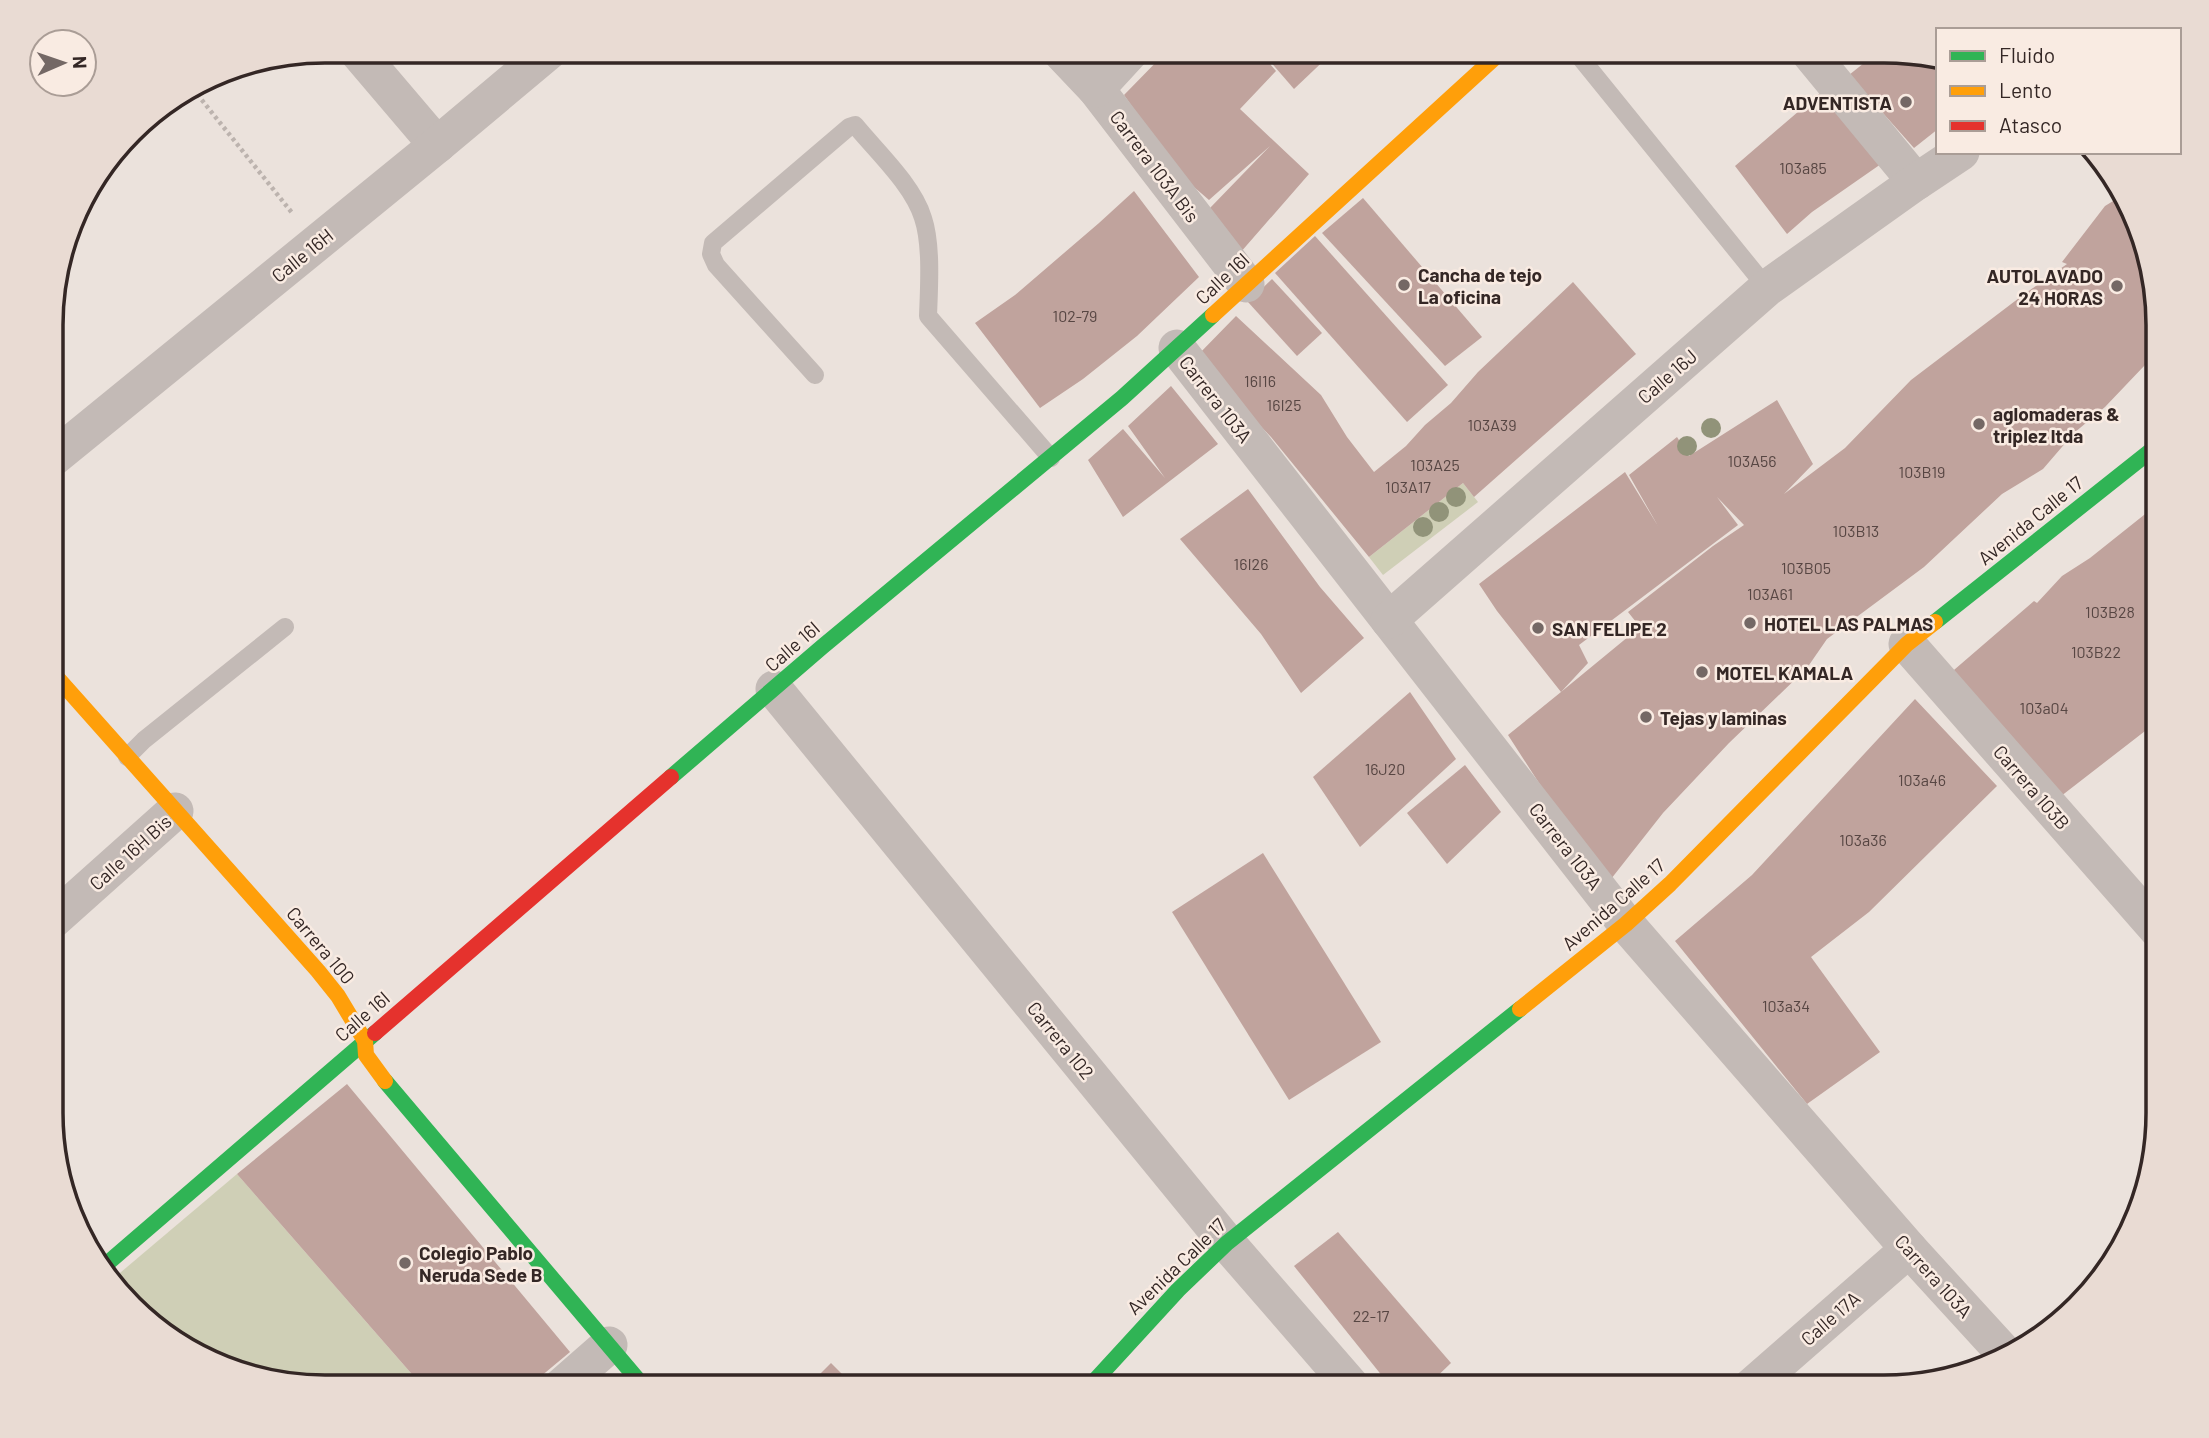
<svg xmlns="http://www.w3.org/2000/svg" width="2209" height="1438" viewBox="0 0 2209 1438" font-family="Barlow,sans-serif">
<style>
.green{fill:#cfcfb6}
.building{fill:#c0a39d;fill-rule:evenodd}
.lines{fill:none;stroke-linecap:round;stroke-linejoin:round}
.path{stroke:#bcb3ae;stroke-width:4.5;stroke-dasharray:3.5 3.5;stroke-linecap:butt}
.lane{stroke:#c3bab6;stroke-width:18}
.street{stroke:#c3bab6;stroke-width:37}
.fast{stroke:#30b455;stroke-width:16}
.slow{stroke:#ff9f0a;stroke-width:16}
.jam{stroke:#e5322d;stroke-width:16}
.tree{fill:#919379}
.poi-dot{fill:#746865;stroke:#f9ebe2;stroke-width:2.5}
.labels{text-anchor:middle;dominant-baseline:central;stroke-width:5;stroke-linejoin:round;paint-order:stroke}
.number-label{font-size:16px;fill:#574643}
.poi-label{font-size:19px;font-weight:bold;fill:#342725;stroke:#f9ebe2;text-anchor:start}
.street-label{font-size:19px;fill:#342725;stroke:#f9ebe2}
.rim{fill:none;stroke:#342725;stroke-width:3.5}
</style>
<rect width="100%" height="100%" fill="#ebe2dc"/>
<g class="green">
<path d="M1463 483 1478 502 1383 575 1369 557Z"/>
<path d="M237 1174 417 1380 408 1387H325L237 1373 172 1341 114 1278Z"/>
</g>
<g class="building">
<path d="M1167 51H1259L1276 71 1240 109 1309 174 1240 253 1210 208 1270 146 1209 200 1179 174 1124 95Z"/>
<path d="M1261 51H1334L1294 89Z"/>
<path d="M1879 51 1932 59 1938 66V129L1914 148 1849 75Z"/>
<path d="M1827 87 1891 157 1812 212 1787 234 1735 166Z"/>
<path d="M1134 191 1199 277 1137 336 1083 379 1040 408 975 323 1015 295 1099 223Z"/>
<path d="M2123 195 2158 308V365L2150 371 2145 365 2105 407 2074 433 2043 469 2002 494 1924 567 1827 639 1807 668 1729 743 1663 813 1611 879 1559 814 1508 735 1561 692 1497 611 1479 584 1625 472 1658 526 1629 475 1677 437 1689 456 1777 400 1813 464 1784 494 1845 448 1911 380 2023 295 2067 264 2062 262 2105 206ZM1717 497 1744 525 1713 546 1628 612 1640 627 1561 692 1588 663 1579 645 1738 525Z"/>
<path d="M1363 198 1482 337 1445 366 1322 233Z"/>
<path d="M1315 236 1448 385 1407 422 1275 273Z"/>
<path d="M1272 279 1322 333 1297 356 1248 302Z"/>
<path d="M1573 282 1636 354 1474 497 1463 483 1369 557 1271 437 1195 358 1236 316 1321 395 1347 437 1374 472 1406 446 1425 425 1451 403 1478 372Z"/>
<path d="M1171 386 1218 444 1123 517 1088 460 1123 429 1165 478 1128 426Z"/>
<path d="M1248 489 1320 587 1364 638 1301 693 1261 634 1180 539Z"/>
<path d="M2154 507 2158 511V721L2056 800 1947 676 2034 601 2037 603 2062 576 2090 558Z"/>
<path d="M1410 692 1456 759 1360 847 1313 777Z"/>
<path d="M1915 699 1997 786 1869 912 1811 957 1880 1052 1807 1104 1675 941 1752 875Z"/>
<path d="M1465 765 1501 812 1447 864 1407 813Z"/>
<path d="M1263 853 1381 1042 1289 1100 1172 912Z"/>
<path d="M347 1084 570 1352 528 1387H408L417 1380 237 1174Z"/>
<path d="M1338 1232 1451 1363 1426 1387H1391L1294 1266Z"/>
<path d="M831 1363 855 1387H807Z"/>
</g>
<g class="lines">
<path class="path" d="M193 89 293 214"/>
<g class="lane">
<path d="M1575 51 1767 288"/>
<path d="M815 375 716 265 711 254 713 243 849 127 855 125C877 152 913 185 923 218 932 245 929 288 928 316L1051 458"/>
<path d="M127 757 144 740 285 627"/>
</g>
<g class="street">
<path d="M357 51 437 145"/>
<path d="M1060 51 1096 89 1246 284"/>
<path d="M1808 51 1916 182"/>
<path d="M1096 89 1131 51"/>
<path d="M1177 348 1626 924 1909 1249 2006 1355"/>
<path d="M53 458 437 145 549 51"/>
<path d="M1389 620 1767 288 1916 182 1961 152"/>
<path d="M1907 644 2158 930"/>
<path d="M774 689 1227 1243 1352 1387"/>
<path d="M53 920 175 811"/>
<path d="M561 1387 609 1345"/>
<path d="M1751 1387 1909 1249"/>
</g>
<g class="fast">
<path d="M1935 622 2158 445"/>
<path d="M671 777 822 647 1122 398 1213 315"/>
<path d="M385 1081 644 1387"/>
<path d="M103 1267 375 1033"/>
<path d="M1089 1387 1178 1290 1227 1243 1520 1009"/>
</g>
<g class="slow">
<path d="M1213 315 1502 51"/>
<path d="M53 673 318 971 338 996 365 1041 366 1055 385 1081"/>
<path d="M1520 1009 1626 924 1670 884 1907 644 1935 622"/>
</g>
<path class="jam" d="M375 1033 671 777"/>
</g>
<g class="tree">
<circle cx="1711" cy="428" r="10"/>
<circle cx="1687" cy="446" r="10"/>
<circle cx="1456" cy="497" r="10"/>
<circle cx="1439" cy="512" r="10"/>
<circle cx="1423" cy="527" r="10"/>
</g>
<g class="poi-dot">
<circle cx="1906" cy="102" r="7"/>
<circle cx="1404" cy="285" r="7"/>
<circle cx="2117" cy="286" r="7"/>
<circle cx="1979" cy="424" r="7"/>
<circle cx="1750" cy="623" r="7"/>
<circle cx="1538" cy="628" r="7"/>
<circle cx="1702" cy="672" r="7"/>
<circle cx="1646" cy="717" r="7"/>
<circle cx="405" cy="1263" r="7"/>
</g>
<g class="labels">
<g class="number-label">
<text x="1803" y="167">103a85</text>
<text x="1075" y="315">102-79</text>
<text x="1260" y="380">16I16</text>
<text x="1284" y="404">16I25</text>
<text x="1492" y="424">103A39</text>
<text x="1752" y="460">103A56</text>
<text x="1435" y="464">103A25</text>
<text x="1922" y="471">103B19</text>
<text x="1408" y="486">103A17</text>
<text x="1856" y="530">103B13</text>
<text x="1251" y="563">16I26</text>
<text x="1806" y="567">103B05</text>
<text x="1770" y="593">103A61</text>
<text x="2110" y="611">103B28</text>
<text x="2096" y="651">103B22</text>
<text x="2044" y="707">103a04</text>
<text x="1385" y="768">16J20</text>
<text x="1922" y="779">103a46</text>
<text x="1863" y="839">103a36</text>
<text x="1786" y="1005">103a34</text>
<text x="1371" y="1315">22-17</text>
</g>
<g class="poi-label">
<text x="1892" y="102" text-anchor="end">ADVENTISTA</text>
<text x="1418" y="274">Cancha de tejo<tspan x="1418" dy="22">La oficina</tspan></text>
<text x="2103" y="275" text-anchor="end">AUTOLAVADO<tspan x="2103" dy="22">24 HORAS</tspan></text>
<text x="1993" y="413">aglomaderas &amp;<tspan x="1993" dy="22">triplez ltda</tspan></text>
<text x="1764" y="623">HOTEL LAS PALMAS</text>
<text x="1552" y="628">SAN FELIPE 2</text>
<text x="1716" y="672">MOTEL KAMALA</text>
<text x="1660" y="717">Tejas y laminas</text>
<text x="419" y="1252">Colegio Pablo<tspan x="419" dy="22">Neruda Sede B</tspan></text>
</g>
<g class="street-label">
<text transform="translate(1155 166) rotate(53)">Carrera 103A Bis</text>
<text transform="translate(302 255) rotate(-39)">Calle 16H</text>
<text transform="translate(1222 278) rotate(-43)">Calle 16I</text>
<text transform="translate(1667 376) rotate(-41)">Calle 16J</text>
<text transform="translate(1216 399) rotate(52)">Carrera 103A</text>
<text transform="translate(2030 520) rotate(-39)">Avenida Calle 17</text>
<text transform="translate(792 646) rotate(-41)">Calle 16I</text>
<text transform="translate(2032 787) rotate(49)">Carrera 103B</text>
<text transform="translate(1566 846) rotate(52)">Carrera 103A</text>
<text transform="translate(130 852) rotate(-42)">Calle 16H Bis</text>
<text transform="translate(1613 904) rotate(-41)">Avenida Calle 17</text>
<text transform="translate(321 945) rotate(50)">Carrera 100</text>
<text transform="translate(362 1016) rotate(-41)">Calle 16I</text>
<text transform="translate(1061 1040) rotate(51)">Carrera 102</text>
<text transform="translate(1176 1266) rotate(-44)">Avenida Calle 17</text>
<text transform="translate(1934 1276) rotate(48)">Carrera 103A</text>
<text transform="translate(1830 1318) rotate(-41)">Calle 17A</text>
</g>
</g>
<path d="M0 0H2209V1438H0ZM325 63H1884A262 262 0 0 1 2146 325V1113A262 262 0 0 1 1884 1375H325A262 262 0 0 1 63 1113V325A262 262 0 0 1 325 63Z" fill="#e9dbd3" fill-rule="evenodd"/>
<path class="rim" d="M325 63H1884A262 262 0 0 1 2146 325V1113A262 262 0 0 1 1884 1375H325A262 262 0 0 1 63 1113V325A262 262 0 0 1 325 63Z"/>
<rect x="1936" y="28" width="245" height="126" fill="#f9ebe2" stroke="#aa9d96" stroke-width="2"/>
<rect x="1950" y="51" width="35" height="10" fill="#30b455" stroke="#aa9d96" stroke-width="2"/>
<text x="1999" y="63" font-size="21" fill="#342725">Fluido</text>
<rect x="1950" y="86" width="35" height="10" fill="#ff9f0a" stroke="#aa9d96" stroke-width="2"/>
<text x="1999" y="98" font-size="21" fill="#342725">Lento</text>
<rect x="1950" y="121" width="35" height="10" fill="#e5322d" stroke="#aa9d96" stroke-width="2"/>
<text x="1999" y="133" font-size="21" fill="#342725">Atasco</text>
<g transform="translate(63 63) rotate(88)"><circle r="33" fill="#f9ebe2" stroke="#aa9d96" stroke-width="2"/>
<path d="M0-5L12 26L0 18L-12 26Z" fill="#746865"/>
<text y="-10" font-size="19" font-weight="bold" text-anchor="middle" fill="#342725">N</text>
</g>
</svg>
